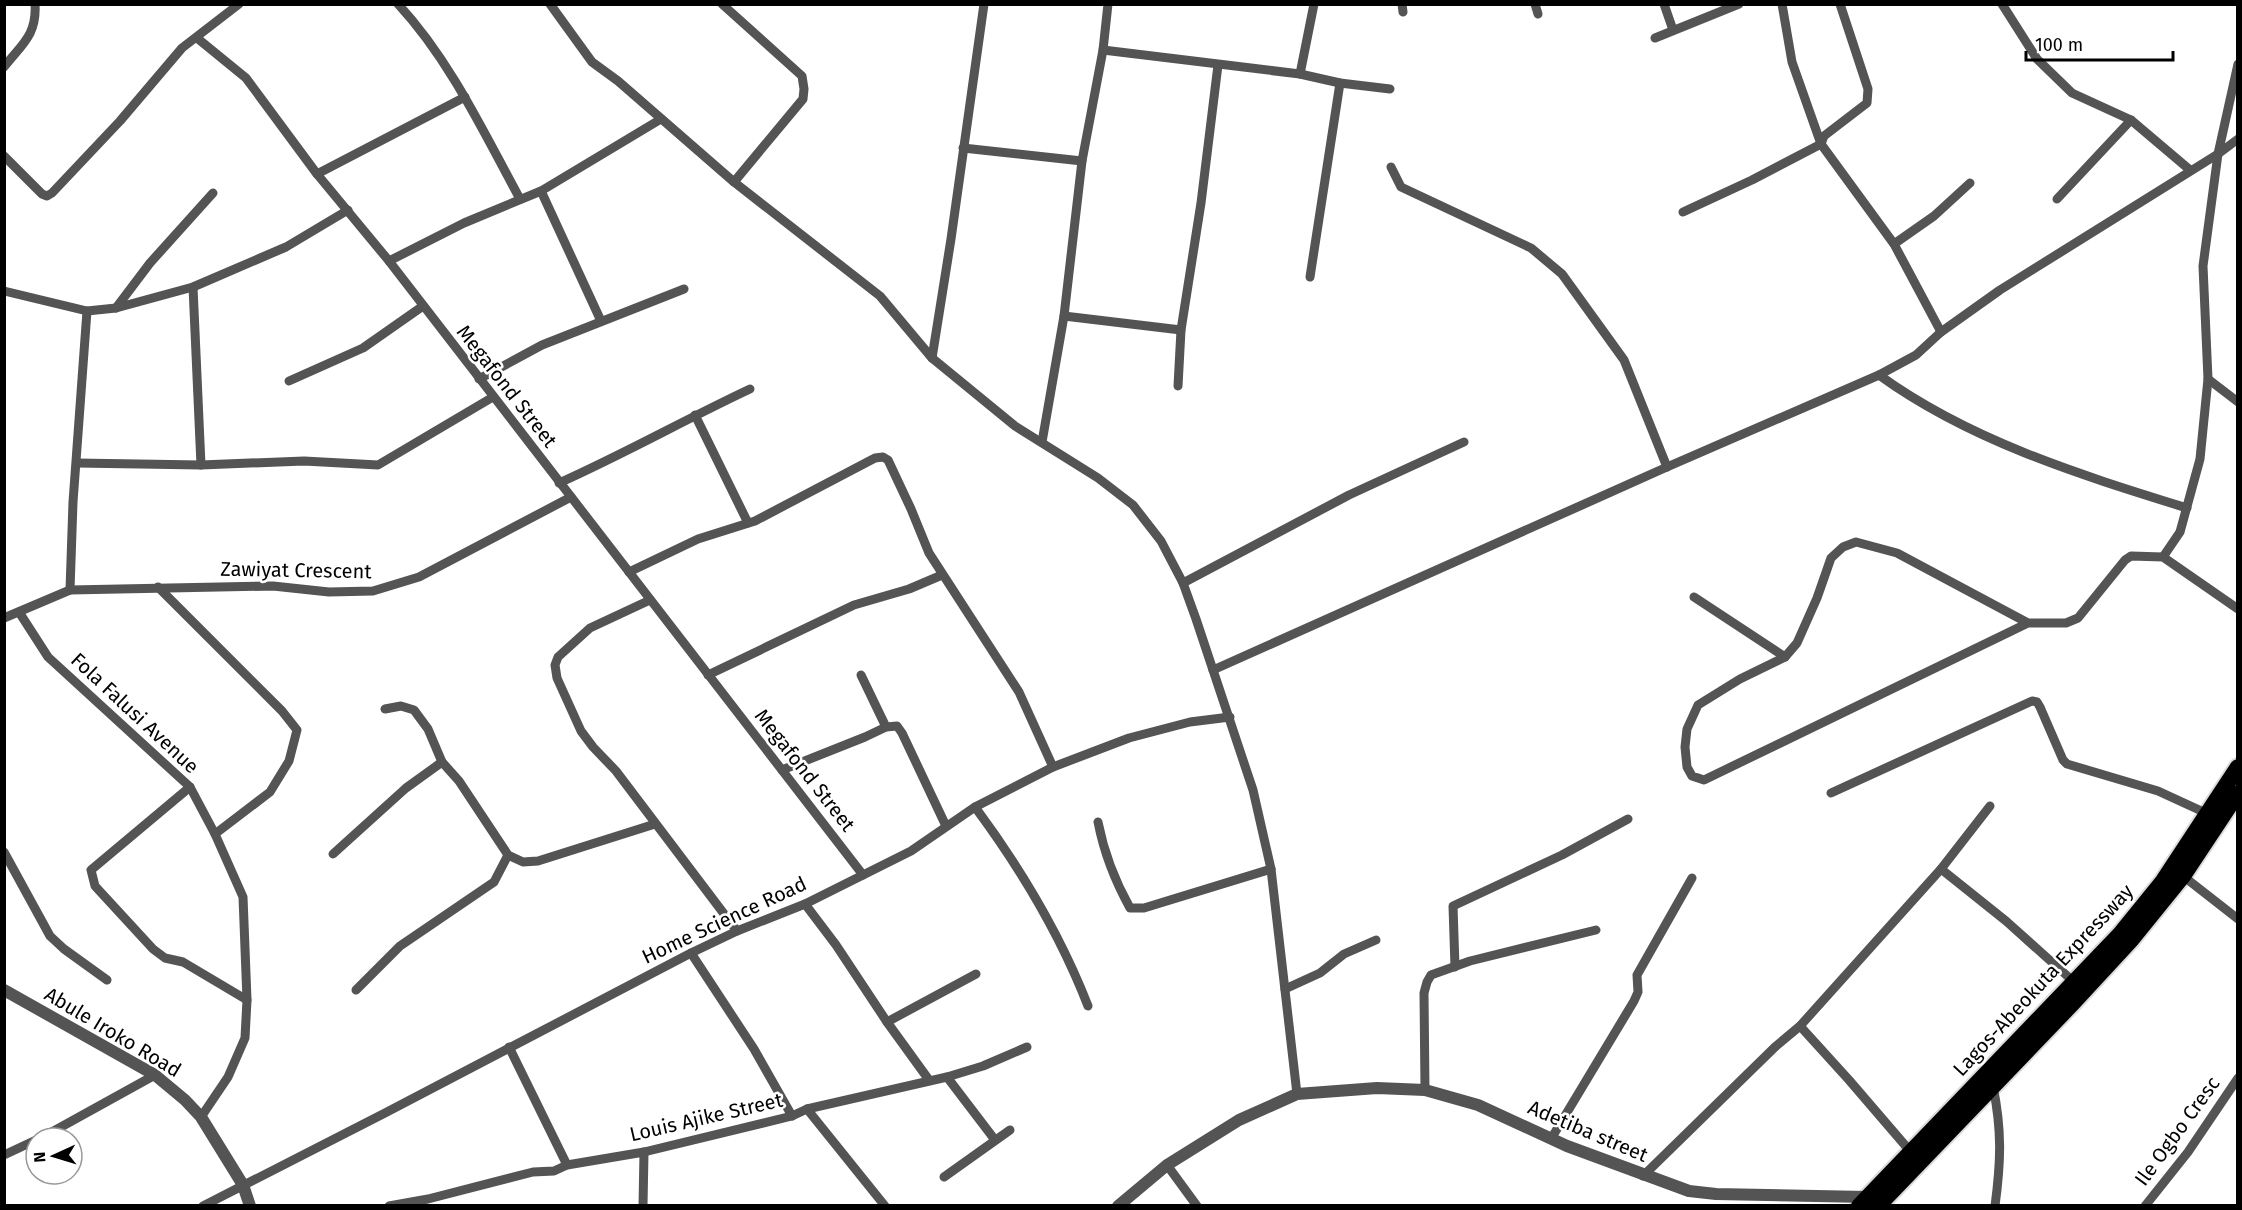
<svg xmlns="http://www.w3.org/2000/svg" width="2242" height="1210" font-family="'Fira Sans',sans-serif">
	<rect width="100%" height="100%" fill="#fff"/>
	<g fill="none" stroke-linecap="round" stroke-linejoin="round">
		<!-- trunk casing -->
		<g stroke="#dbdbdb" stroke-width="20">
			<g id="trunk">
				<path d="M1859 1206 2120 934 2163 881 2238 767"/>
				<path d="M1878 1206 2073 1003 2132 939 2183 876 2238 793"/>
			</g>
		</g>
		<!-- minor -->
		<g stroke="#545454" stroke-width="9">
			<path d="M398 4C450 60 484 133 520 199"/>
			<path d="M550 4 592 62 618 81 734 182 880 296 932 358 1015 426 1098 478 1133 505 1161 541 1183 583 1196 619 1253 790 1271 869 1297 1094"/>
			<path d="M722 4 802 76 804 89 803 99 734 182"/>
			<path d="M1402 4 1403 12"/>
			<path d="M1535 4 1538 14"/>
			<path d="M1664 4 1673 30"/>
			<path d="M1782 4 1792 62 1821 144 1894 244 1941 332"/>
			<path d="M2002 4 2037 59 2072 93 2131 120 2190 170"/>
			<path d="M197 38 246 78 317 174 389 261 863 875"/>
			<path d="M1655 38 1739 4"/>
			<path d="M1103 50 1300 74 1340 83 1390 89"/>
			<path d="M4 67C22 44 37 35 35 4"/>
			<path d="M1300 74 1314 4"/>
			<path d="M963 148 1082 161"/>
			<path d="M4 156 42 194 47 196 52 193 120 121 182 48 239 4"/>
			<path d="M1391 167 1401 187 1531 248 1562 274 1624 360 1667 467"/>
			<path d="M317 174 465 97"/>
			<path d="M541 191 601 321"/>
			<path d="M2057 199 2131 120"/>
			<path d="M1683 212 1752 180 1821 144 1824 136 1867 103 1868 89 1840 4"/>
			<path d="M1894 244 1934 216 1970 183"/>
			<path d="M389 261 464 223 541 191 661 119"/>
			<path d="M1310 277 1340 83"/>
			<path d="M193 287 201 465"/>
			<path d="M4 291 87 311 116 308 193 287 286 247 348 210"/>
			<path d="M116 308 150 263 213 193"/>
			<path d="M1064 316 1181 330"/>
			<path d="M932 358 951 239 984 4"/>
			<path d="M1879 375C1970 441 2081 475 2187 508"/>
			<path d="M479 379 542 345 684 289"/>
			<path d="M2208 379 2238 402"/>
			<path d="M289 381 363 348 423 306"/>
			<path d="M1178 386 1181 330 1201 203 1218 65"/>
			<path d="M695 415 748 523"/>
			<path d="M1042 442 1064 316 1082 161 1103 50 1108 4"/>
			<path d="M77 463 201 465 304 461 378 465 493 397"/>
			<path d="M559 483C624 454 686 419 750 389"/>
			<path d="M2163 557 2180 532 2200 459 2208 379 2203 266 2218 154 2238 64"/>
			<path d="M629 572 698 539 755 521 875 458 883 457 888 460 911 509 929 553 1019 692 1053 767"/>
			<path d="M1183 583 1349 495 1464 442"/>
			<path d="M158 587 282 711 297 730 289 761 270 792 215 834"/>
			<path d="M70 590 73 502 87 311"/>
			<path d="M1694 597 1785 657"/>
			<path d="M650 600 590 628 558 657 555 665 557 678 581 731 593 747 616 771 737 931"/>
			<path d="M19 612 48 657 190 787 215 834 243 897 247 1000 245 1038 228 1077 201 1117"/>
			<path d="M4 618 70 590 273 586 329 592 373 591 419 577 571 497"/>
			<path d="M2028 623 1897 553 1856 542 1843 547 1831 558 1817 598 1797 643 1785 657 1740 679 1698 705 1687 729 1685 747 1687 767 1692 776 1704 780 2028 623H2066L2078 618 2125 560 2131 556 2163 557 2238 609"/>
			<path d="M1213 670 1667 467 1879 375 1916 355 1941 332 2000 290 2218 154 2238 139"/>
			<path d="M708 675 854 605 909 589 942 575"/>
			<path d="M861 675 886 727"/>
			<path d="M385 709 401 706 414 710 428 729 442 762 459 781 508 855 523 862 538 861 655 824"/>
			<path d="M782 770 865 737 886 727 897 726 902 733 946 826"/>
			<path d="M190 787 91 870 95 886 153 949 165 958 183 962 247 1000"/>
			<path d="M1831 793 2032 701 2037 702 2040 707 2063 760 2067 764 2158 791 2208 814"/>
			<path d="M975 807C1021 869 1060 934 1088 1006"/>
			<path d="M1098 822C1104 853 1115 881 1130 908H1144L1271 869"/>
			<path d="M4 852 50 936 64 949 107 980"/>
			<path d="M333 854 406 788 442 762"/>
			<path d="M1941 869 2006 921 2074 982"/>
			<path d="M2183 876 2238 919"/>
			<path d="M805 904 836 945 887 1022 929 1080"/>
			<path d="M691 953 754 1049 792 1116"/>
			<path d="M1455 967 1453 906 1562 855 1628 819"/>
			<path d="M1285 989 1320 973 1344 954 1376 940"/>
			<path d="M356 990 400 946 494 882 508 855"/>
			<path d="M887 1022 976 974"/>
			<path d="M1800 1026 1849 1080 1910 1151"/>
			<path d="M509 1047 567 1165"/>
			<path d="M947 1077 995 1140"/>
			<path d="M1993 1086C2002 1131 2001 1161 1995 1206"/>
			<path d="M1425 1090 1424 993 1427 982 1431 975 1470 961 1596 930"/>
			<path d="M807 1109 885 1206"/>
			<path d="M41 1138 155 1075"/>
			<path d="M1551 1139 1634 1001 1638 992 1637 975 1692 878"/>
			<path d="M4 1155 36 1140"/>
			<path d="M1167 1165 1197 1206"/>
			<path d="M1643 1176 1775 1047 1800 1026 1941 869 1990 806"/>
			<path d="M944 1177 1010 1130"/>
			<path d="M203 1206 385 1113 691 953 737 931 805 904 911 851 975 807 1053 767 1129 738 1190 722 1230 717"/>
			<path d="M389 1206 428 1199 533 1172 554 1171 567 1165 644 1152 792 1116 807 1109 947 1077 983 1066 1027 1047"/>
			<path d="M643 1206 644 1152"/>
			<path d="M2145 1206 2188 1152 2238 1078"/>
		</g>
		<!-- tertiary -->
		<g stroke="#545454" stroke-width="12">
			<path d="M4 990 155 1075 185 1100 201 1117 243 1185 250 1206"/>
			<path d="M1118 1206 1167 1165 1239 1120 1297 1094 1377 1088 1425 1090 1478 1105 1567 1146 1689 1191 1716 1194 1867 1197"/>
		</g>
		<!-- trunk -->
		<use href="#trunk" stroke="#000" stroke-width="16"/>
	</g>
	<g text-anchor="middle" stroke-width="5" stroke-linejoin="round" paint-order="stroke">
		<!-- street labels -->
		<g font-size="20" fill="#000" stroke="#fff">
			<text transform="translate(507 386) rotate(52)" y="7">Megafond Street</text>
			<text transform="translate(296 570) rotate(1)" y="7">Zawiyat Crescent</text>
			<text transform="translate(135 713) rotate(43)" y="7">Fola Falusi Avenue</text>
			<text transform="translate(805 770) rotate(52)" y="7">Megafond Street</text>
			<text transform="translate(724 920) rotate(-25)" y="7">Home Science Road</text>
			<text transform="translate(2043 980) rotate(-47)" y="7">Lagos-Abeokuta Expressway</text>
			<text transform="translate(113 1032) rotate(31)" y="7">Abule Iroko Road</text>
			<text transform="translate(706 1117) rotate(-13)" y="7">Louis Ajike Street</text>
			<text transform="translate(1588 1131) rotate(23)" y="7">Adetiba street</text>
			<text transform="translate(2177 1131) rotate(-54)" y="7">Ile Ogbo Cresc</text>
		</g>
	</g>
	<!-- border -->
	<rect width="2242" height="1210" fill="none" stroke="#000000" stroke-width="12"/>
	<!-- north arrow -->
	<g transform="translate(54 1156) rotate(266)"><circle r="28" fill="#ffffff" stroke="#999999" stroke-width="1.5"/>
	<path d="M0-4.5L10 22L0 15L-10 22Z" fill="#000000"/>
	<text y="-9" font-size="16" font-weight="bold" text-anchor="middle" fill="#000000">N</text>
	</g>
	<!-- scale -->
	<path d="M2026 51v9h147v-9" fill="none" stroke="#000000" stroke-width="3"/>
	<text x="2035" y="51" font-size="18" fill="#000000" stroke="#ffffff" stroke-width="4.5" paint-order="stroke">100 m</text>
</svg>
